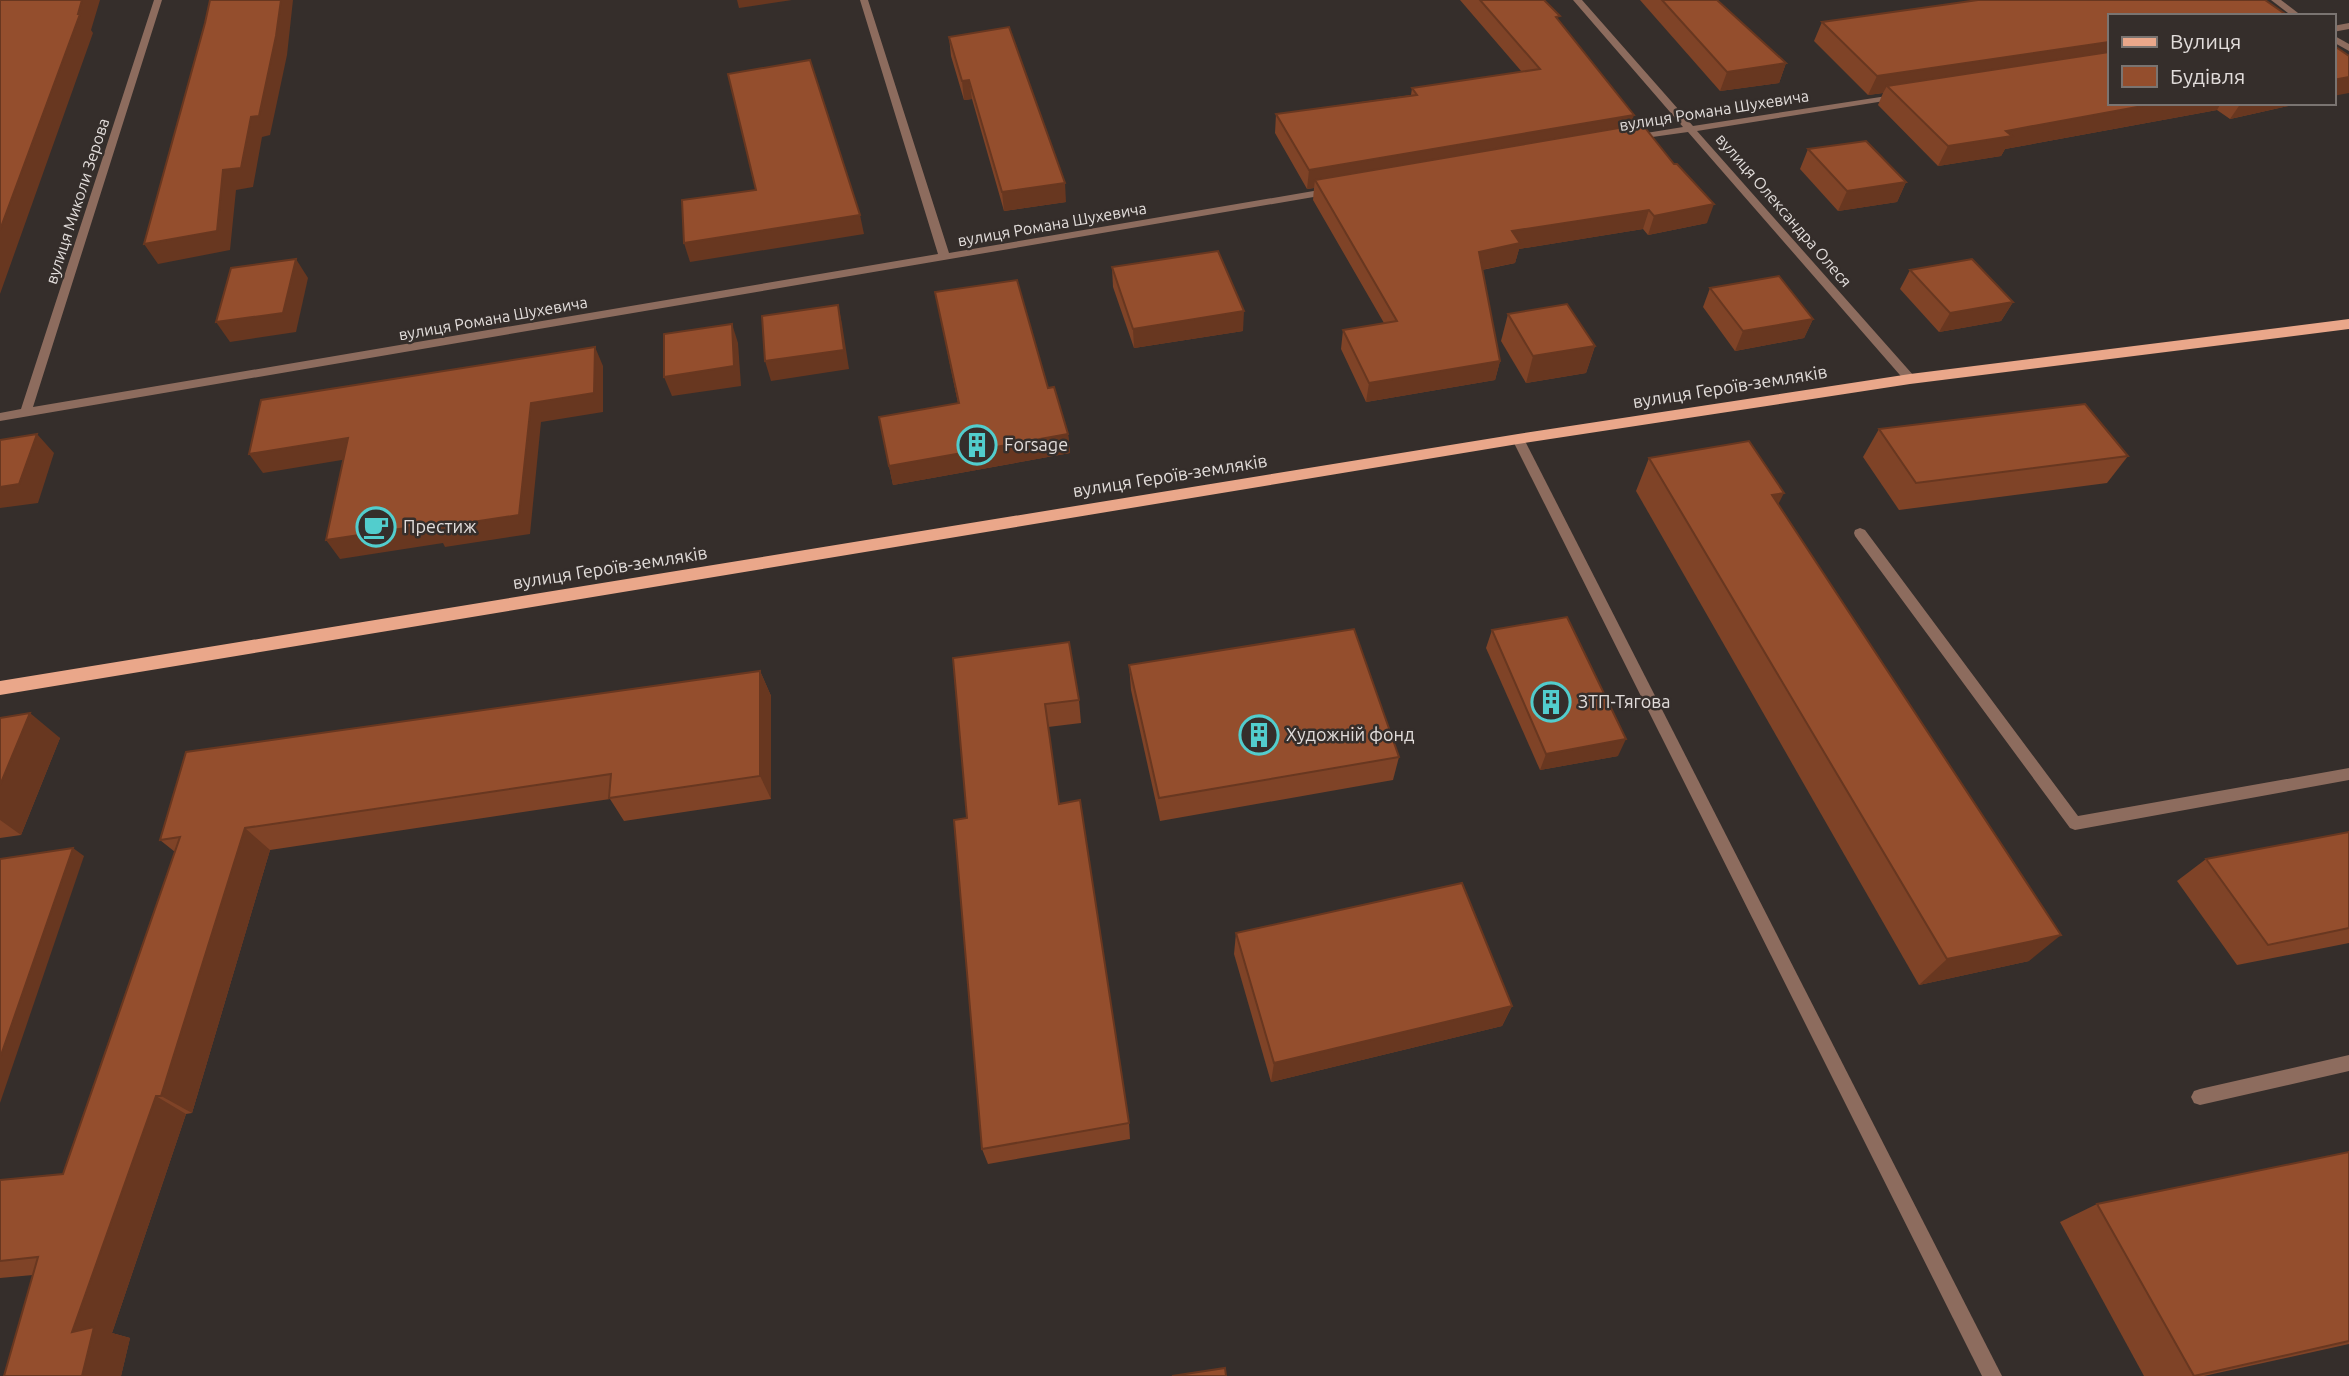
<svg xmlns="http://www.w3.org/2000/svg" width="2349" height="1376" font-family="Ubuntu,sans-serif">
	<rect width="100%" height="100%" fill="#352e2b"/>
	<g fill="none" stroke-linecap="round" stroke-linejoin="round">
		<!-- service -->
		<g fill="#8d6c5e" fill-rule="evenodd">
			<path d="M1518 435 1524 439 2002 1376H1982L1512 439Z"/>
			<path d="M1860 528 1865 530 2078 816 2349 768V780L2075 830 2070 828 1855 536 1854 533 1855 530Z"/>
			<path d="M2349 1055V1071L2200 1105 2194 1103 2191 1097 2194 1091 2200 1089Z"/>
		</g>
		<!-- minor -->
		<g fill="#8d6c5e" fill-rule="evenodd">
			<path d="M154 0H162L33 407 938 254 860 0H868L949 253 1331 188 1336 191 1331 194 0 421V413L21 409Z"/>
			<path d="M1573 0H1582L1693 126 1900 94 1902 96 1897 99 1697 131 1914 376V382H1906L1688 132 1631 140V136L1634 135 1683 127Z"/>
			<path d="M2271 0H2281L2302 16H2292Z"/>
			<path d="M2349 23V29L2333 32V26Z"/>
			<path d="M2333 35 2349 44V51L2333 42Z"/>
		</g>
		<!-- primary -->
		<path fill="#eaa78a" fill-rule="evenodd" d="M2349 319V329L1910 384 1518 444 0 695V681L1518 434 1910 374Z"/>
	</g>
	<!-- wall -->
	<g fill="#7f4327">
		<path d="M1460 0H1544L1630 126 1707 223 1648 235 1643 229 1519 249 1515 263 1482 270 1500 361 1495 380 1366 402 1341 349 1343 330 1384 323 1313 200 1314 188 1307 189 1275 133 1276 114 1411 95 1412 88 1522 72Z"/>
		<path d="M1640 0H1717L1786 63 1779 83 1720 91Z"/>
		<path d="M2109 16V103H2302L2230 119 2217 110 2005 149 2001 156 1938 166 1878 105 1883 93 1868 95 1814 41 1822 22Z"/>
		<path d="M949 37 1066 202 1004 211 972 99 964 100 951 56Z"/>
		<path d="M1808 149 1906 182 1897 202 1838 211 1800 169Z"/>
		<path d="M1112 267 1243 331 1134 348 1113 287Z"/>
		<path d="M1910 270 2013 302 2001 321 1939 332 1900 289Z"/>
		<path d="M1710 288 1813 319 1804 338 1735 351 1703 307Z"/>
		<path d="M935 292 1068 434 1070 453 893 485 889 466 958 403Z"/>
		<path d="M1508 314 1595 346 1586 373 1526 383 1501 341Z"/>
		<path d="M1879 429 2128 456 2107 483 1899 510 1863 457Z"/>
		<path d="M1649 458 1778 504 2029 961 1919 985 1636 491Z"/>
		<path d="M1492 630 1618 756 1540 770 1486 648Z"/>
		<path d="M953 658 1079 700 1081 723 1048 727 1059 804 1129 1123 1130 1139 988 1164 982 1149 967 818Z"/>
		<path d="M1129 665 1399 757 1393 780 1160 821 1131 690Z"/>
		<path d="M760 671 771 696V799L624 821 610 799 270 850 192 1113 186 1114 112 1333 130 1338 121 1376H4L33 1275 0 1278V1180L63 1174 175 852 160 840Z"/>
		<path d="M0 718 60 738 21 835 0 838Z"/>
		<path d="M2349 832V943L2237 965 2177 881 2206 859Z"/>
		<path d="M1236 933 1512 1006 1502 1026 1271 1082 1234 954Z"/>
		<path d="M2349 1152V1344L2204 1376H2144L2060 1222 2097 1204Z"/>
	</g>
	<!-- shaded-wall -->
	<g fill="#683720">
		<path d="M82 0H100L91 30 93 33 0 294V230Z"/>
		<path d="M281 0H293L287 55 270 135 262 137 253 187 236 190 230 250 158 264 144 244 223 170 251 117Z"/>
		<path d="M737 0H792L739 8Z"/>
		<path d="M2109 42V59L1887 86 1883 93 1868 95 1877 76Z"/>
		<path d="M1786 63 1779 83 1720 91 1727 72Z"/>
		<path d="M2349 77V93L2333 96V80Z"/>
		<path d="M969 80 972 99 964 100 962 81Z"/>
		<path d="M2159 103H2221L2217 110 2005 149 2001 156 1938 166 1948 146 2006 131Z"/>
		<path d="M2241 103H2302L2230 119Z"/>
		<path d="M1634 115 1628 134 1315 180 1314 188 1307 189 1309 170Z"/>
		<path d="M1906 182 1897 202 1838 211 1847 191Z"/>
		<path d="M1065 183 1066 202 1004 211 1002 192Z"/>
		<path d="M1714 204 1707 223 1648 235 1654 216Z"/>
		<path d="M1649 210 1643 229 1519 249 1515 263 1475 271 1479 252 1512 231Z"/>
		<path d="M860 215 864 234 690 262 684 243Z"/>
		<path d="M296 259 308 278 296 332 230 342 216 322Z"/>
		<path d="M2013 302 2001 321 1939 332 1950 313Z"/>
		<path d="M838 305 842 324 849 369 771 381 765 361Z"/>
		<path d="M1244 311 1243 331 1134 348 1133 329Z"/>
		<path d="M1813 319 1804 338 1735 351 1743 331Z"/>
		<path d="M732 324 738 343 741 386 672 396 664 377Z"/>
		<path d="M1595 346 1586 373 1526 383 1533 356Z"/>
		<path d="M595 347 603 366V412L541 422 530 534 445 547 443 543 340 559 326 540Z"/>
		<path d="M1500 361 1495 380 1366 402 1369 383Z"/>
		<path d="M37 434 54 453 38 503 0 508V487Z"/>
		<path d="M1068 434 1070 453 893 485 889 466Z"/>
		<path d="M348 438 360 457 263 473 249 454Z"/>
		<path d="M1784 493 1767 526 1772 495Z"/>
		<path d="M760 671 771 696V799L760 776Z"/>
		<path d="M30 713 60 738 21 835 0 820V785Z"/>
		<path d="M1626 739 1618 756 1540 770 1546 754Z"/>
		<path d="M245 828 270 850 192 1113 161 1096Z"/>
		<path d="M73 848 84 856 0 1103V1058Z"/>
		<path d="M2061 935 2029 961 1919 985 1947 959Z"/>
		<path d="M1512 1006 1502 1026 1271 1082 1274 1063Z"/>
		<path d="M156 1096 186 1114 112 1333 130 1338 121 1376H82L72 1332Z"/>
	</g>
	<!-- building -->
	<g fill="#944e2d" stroke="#683720" stroke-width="2">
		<path d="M0 0H82L78 14H80L0 230Z"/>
		<path d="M210 0H281L276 36 259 116 251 117 241 168 223 170 217 231 144 244 205 23Z"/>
		<path d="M1480 0H1544L1560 16 1556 17 1634 115 1309 170 1276 114 1417 95 1412 88 1540 69Z"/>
		<path d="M1662 0H1717L1786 63 1727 72Z"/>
		<path d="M1978 0H2265L2288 16H2109V42L1877 76 1822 22Z"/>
		<path d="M1009 27 1065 183 1002 192 969 80 962 81 949 37Z"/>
		<path d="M2333 45 2349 56V77L2333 80Z"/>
		<path d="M2109 52V103H2159L2006 131 2012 136 1948 146 1887 86Z"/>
		<path d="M810 60 860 215 684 243 682 200 756 190 728 74Z"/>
		<path d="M1642 124 1674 164H1677L1714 204 1654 216 1649 210 1512 231 1520 243 1479 252 1500 361 1369 383 1343 330 1397 321 1315 180Z"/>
		<path d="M1866 141 1906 182 1847 191 1808 149Z"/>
		<path d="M1218 251 1244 311 1133 329 1112 267Z"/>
		<path d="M296 259 283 313 216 322 231 268Z"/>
		<path d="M1972 259 2013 302 1950 313 1910 270Z"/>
		<path d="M1779 276 1813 319 1743 331 1710 288Z"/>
		<path d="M1017 280 1048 388 1054 387 1068 434 889 466 879 417 959 403 935 292Z"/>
		<path d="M1567 304 1595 346 1533 356 1508 314Z"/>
		<path d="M838 305 844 350 765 361 762 316Z"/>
		<path d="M732 324 734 366 664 377V334Z"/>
		<path d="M595 347 594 393 531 403 519 515 433 528V524L326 540 348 438 249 454 261 400Z"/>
		<path d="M2085 404 2128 456 1916 483 1879 429Z"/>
		<path d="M37 434 19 484 0 487V440Z"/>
		<path d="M1749 441 1784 493 1772 495 2061 935 1947 959 1649 458Z"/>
		<path d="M1567 617 1626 739 1546 754 1492 630Z"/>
		<path d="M1354 629 1399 757 1159 798 1129 665Z"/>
		<path d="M1069 642 1079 700 1045 704 1059 804 1080 800 1129 1123 982 1149 954 820 967 818 953 658Z"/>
		<path d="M760 671V776L609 798 611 774 245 828 161 1096H156L72 1332 94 1327 82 1376H4L38 1257 0 1261V1180L63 1174 180 837 160 840 186 752Z"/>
		<path d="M30 713 0 785V718Z"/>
		<path d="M2349 832V928L2268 945 2206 859Z"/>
		<path d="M73 848 0 1058V859Z"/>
		<path d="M1462 883 1512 1006 1274 1063 1236 933Z"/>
		<path d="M2349 1152V1341L2194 1376 2097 1204Z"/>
		<path d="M1225 1368 1226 1376H1172Z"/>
	</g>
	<!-- icons -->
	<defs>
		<g id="building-ring" transform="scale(2.0125)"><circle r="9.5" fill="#352e2b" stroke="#52cdcd" stroke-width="1.5"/><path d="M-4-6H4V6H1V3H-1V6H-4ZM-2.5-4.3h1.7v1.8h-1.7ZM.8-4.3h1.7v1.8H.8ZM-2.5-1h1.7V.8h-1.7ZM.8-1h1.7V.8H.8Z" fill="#52cdcd"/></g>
		<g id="cafe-ring" transform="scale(2.0125)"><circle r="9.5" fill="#352e2b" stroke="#52cdcd" stroke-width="1.5"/><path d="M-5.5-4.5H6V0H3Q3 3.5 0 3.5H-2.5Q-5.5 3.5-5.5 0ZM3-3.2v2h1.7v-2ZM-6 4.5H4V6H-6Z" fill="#52cdcd"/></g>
	</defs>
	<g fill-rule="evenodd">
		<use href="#building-ring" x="977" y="445"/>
		<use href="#cafe-ring" x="376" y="527"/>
		<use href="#building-ring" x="1551" y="702"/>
		<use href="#building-ring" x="1259" y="735"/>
	</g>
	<g text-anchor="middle" stroke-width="5" stroke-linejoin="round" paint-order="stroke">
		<!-- far-street labels -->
		<g font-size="16" fill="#e2dddb" stroke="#352e2b">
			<text transform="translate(1714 110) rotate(-9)" y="6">вулиця Романа Шухевича</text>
			<text transform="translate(77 201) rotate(-72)" y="6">вулиця Миколи Зерова</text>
			<text transform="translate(1784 210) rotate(49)" y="6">вулиця Олександра Олеся</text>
			<text transform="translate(1052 224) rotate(-10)" y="6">вулиця Романа Шухевича</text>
			<text transform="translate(493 318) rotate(-10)" y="6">вулиця Романа Шухевича</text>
		</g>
		<!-- street labels -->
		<g font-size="18" fill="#e2dddb" stroke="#352e2b">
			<text transform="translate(1730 387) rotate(-9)" y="6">вулиця Героїв-земляків</text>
			<text transform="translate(1170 476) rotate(-9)" y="6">вулиця Героїв-земляків</text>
			<text transform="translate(610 568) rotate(-9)" y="6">вулиця Героїв-земляків</text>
		</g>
		<!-- poi labels -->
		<g font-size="18" fill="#e2dddb" stroke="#352e2b" text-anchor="start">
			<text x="1004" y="451">Forsage</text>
			<text x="403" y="533">Престиж</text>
			<text x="1578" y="708">ЗТП-Тягова</text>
			<text x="1286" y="741">Художній фонд</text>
		</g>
	</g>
	<!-- legend -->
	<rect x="2108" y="14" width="228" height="91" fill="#352e2b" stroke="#7a7471" stroke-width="2"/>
	<rect x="2122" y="37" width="35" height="10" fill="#eaa78a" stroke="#7a7471" stroke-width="2"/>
	<text x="2170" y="49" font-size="21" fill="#e2dddb">Вулиця</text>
	<rect x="2122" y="66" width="35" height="21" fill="#944e2d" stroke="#7a7471" stroke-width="2"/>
	<text x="2170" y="84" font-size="21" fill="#e2dddb">Будівля</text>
</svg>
